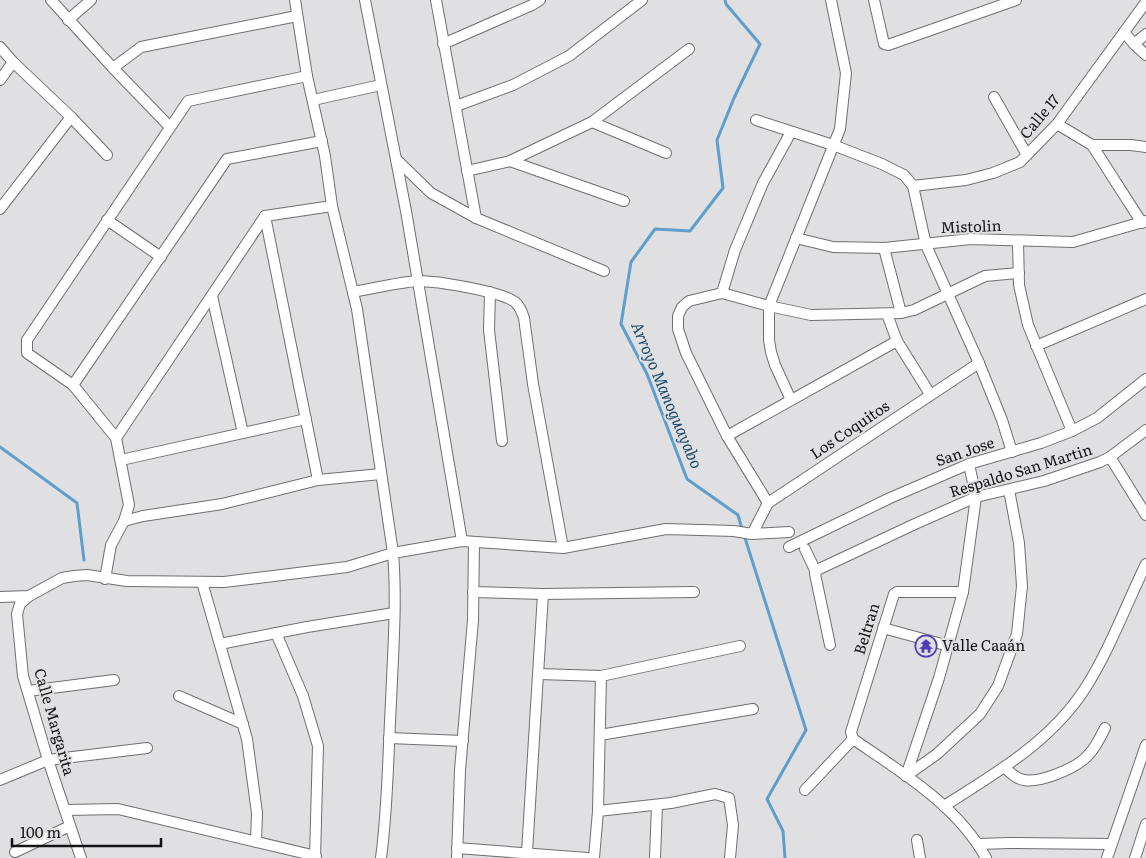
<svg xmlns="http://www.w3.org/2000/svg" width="1146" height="858" font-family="Literata,serif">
	<rect width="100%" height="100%" fill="#e0e0e2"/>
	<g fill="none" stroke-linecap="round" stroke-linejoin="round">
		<!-- stream -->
		<g stroke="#5f9ecb" stroke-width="3">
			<path d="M725 0 726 4 760 44 734 98 717 140 723 188 690 231 655 229 631 262 621 324 647 374 687 479 738 515 742 529"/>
			<path d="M0 447 77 503 84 560"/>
			<path d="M744 535 806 730 767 799 783 831 785 858"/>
		</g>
		<!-- minor casing -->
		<g stroke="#6f6f70" stroke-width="12">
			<g id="minor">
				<path d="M51 0 113 68 169 126"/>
				<path d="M295 0 307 76 325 156 332 206 357 309 393 553C397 602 393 652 391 702 388 754 388 806 381 858"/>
				<path d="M365 0 406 211 462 541"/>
				<path d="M436 0 476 218"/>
				<path d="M874 0 884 44 888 45 1016 0"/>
				<path d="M68 20 91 0"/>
				<path d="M1124 32 1134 44 1146 55"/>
				<path d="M443 44 532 5 540 0"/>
				<path d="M1134 44 1146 34"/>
				<path d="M0 47 13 62 71 117 0 209"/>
				<path d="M113 68 141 47 297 16"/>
				<path d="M0 80 13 62"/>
				<path d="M994 97 1027 155"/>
				<path d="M313 100 381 85"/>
				<path d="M456 106 513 85 569 56 642 0"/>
				<path d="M71 117 107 155"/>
				<path d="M756 120 833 145 882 164 904 175 913 186 926 245 979 363 1002 420 1012 452"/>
				<path d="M592 122 666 153"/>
				<path d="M1057 124 1092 145 1142 223"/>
				<path d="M1092 145H1131L1146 147"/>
				<path d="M396 159 431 193 476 218 604 271"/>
				<path d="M510 161 624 201"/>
				<path d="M467 171 510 161 592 122 689 49"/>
				<path d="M913 186 966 180 993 173 1020 162 1057 124 1146 2"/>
				<path d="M265 216 318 480"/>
				<path d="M107 220 161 257"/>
				<path d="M796 238 833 247 884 248 971 239 1073 242 1146 221"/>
				<path d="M1018 241 1019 285 1028 325 1072 431"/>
				<path d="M884 248 901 313"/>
				<path d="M353 292C373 289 398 282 418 281 436 281 500 291 515 302 520 306 522 312 524 318L533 384 563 548"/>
				<path d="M490 292 489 330 502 441"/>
				<path d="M722 293 735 250 763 183 791 132"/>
				<path d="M212 296 243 433"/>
				<path d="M887 314 897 341 930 394"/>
				<path d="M1036 346 1146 299"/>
				<path d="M73 385 227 159 322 141"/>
				<path d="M791 400 775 365 771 352 769 340V306L840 129 846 73 831 0"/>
				<path d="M727 436 897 341"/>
				<path d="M116 438 265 216 332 206"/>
				<path d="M1110 457 1146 515"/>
				<path d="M121 460 306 419"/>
				<path d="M768 503 727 436 686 353 678 329V316L682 307 689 301 722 293 769 306 811 315 901 313 914 310 985 276 1019 273"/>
				<path d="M124 521 143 516 222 504 318 480 381 474"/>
				<path d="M752 534 768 503 979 363"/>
				<path d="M789 547 890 498 969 464 1041 443 1072 431 1097 418 1146 379"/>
				<path d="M805 549 816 572"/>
				<path d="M105 579 111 545 124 521 129 505 116 438 73 385 27 353V340L188 101 307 76"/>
				<path d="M202 582 247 739 257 813 256 842"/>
				<path d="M473 592 543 594 694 592"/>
				<path d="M29 596 20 604 17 614 23 676 48 760 81 858"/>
				<path d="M0 597 29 596 62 578 74 576 87 575 127 581 224 582 347 567 393 553 462 541 563 548 666 529 734 531 752 534 789 532"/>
				<path d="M883 628 949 646"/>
				<path d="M276 633 303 696 318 746 315 858"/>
				<path d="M220 644 307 627 394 613"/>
				<path d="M830 645 815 574 817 570 915 524 976 497 1044 481 1100 462 1110 457 1146 430"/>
				<path d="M539 674 601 676 740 646"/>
				<path d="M28 691 114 680"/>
				<path d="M179 696 243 724"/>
				<path d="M600 735 753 709"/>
				<path d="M389 738 463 741"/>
				<path d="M853 739 851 732 894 594 897 592H963"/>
				<path d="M853 739C901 772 957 805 986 858"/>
				<path d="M1005 768C1011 773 1016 779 1024 780 1039 783 1071 770 1083 760 1093 752 1099 740 1105 728"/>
				<path d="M906 776 937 754 980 714 998 686 1017 634 1022 586 1019 543 1009 490"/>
				<path d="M906 776 939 678 963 592 976 497 969 464"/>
				<path d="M0 780 48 760 147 748"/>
				<path d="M805 790 853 739"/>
				<path d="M944 806C996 773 1052 741 1086 687 1110 649 1126 605 1146 564"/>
				<path d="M65 810 118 809 316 856"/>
				<path d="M598 811 671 803 715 794 729 798 733 825 730 858"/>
				<path d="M917 840 920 858"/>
				<path d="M978 844 1010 843 1110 844"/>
				<path d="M457 848 588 858"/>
				<path d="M15 852 70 826"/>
				<path d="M527 852 543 594"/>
				<path d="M457 858 460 770 473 620 474 542"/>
				<path d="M594 858 598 811 601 676"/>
				<path d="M655 858 657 805"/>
				<path d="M1107 858 1146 745"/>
				<path d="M1135 858 1146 824"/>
			</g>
		</g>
		<!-- minor -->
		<use href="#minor" stroke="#fff" stroke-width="10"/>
	</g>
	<!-- icons -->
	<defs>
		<g id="temple-ring" transform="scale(1.125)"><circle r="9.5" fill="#e0e0e2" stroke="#503db5" stroke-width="1.5"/><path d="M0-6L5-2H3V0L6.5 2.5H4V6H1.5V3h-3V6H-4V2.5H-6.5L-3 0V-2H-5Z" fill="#503db5"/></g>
	</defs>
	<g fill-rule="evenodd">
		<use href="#temple-ring" x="926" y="646"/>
	</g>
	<g text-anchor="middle" stroke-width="4" stroke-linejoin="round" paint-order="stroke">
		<!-- street labels -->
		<g font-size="15" fill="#131314" stroke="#e0e0e2">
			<text transform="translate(1040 117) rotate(-50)" y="5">Calle 17</text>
			<text transform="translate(971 227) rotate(-2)" y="5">Mistolin</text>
			<text transform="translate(850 430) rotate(-34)" y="5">Los Coquitos</text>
			<text transform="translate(965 452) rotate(-19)" y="5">San Jose</text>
			<text transform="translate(1021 471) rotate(-17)" y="5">Respaldo San Martin</text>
			<text transform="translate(867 629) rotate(-73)" y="5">Beltran</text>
			<text transform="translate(54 722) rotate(74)" y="5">Calle Margarita</text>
		</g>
		<!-- poi labels -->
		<g font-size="15" fill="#131314" stroke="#e0e0e2" text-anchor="start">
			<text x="942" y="651">Valle Caaán</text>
		</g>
		<!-- water labels -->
		<g font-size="16" font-style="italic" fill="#194969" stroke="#e0e0e2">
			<text transform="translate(667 395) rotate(67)" y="6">Arroyo Manoguayabo</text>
		</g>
	</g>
	<!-- scale -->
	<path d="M12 838v8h149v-8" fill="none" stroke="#131314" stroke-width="2.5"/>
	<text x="20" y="838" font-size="15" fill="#131314" stroke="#e0e0e2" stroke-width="4" paint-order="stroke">100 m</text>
</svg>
